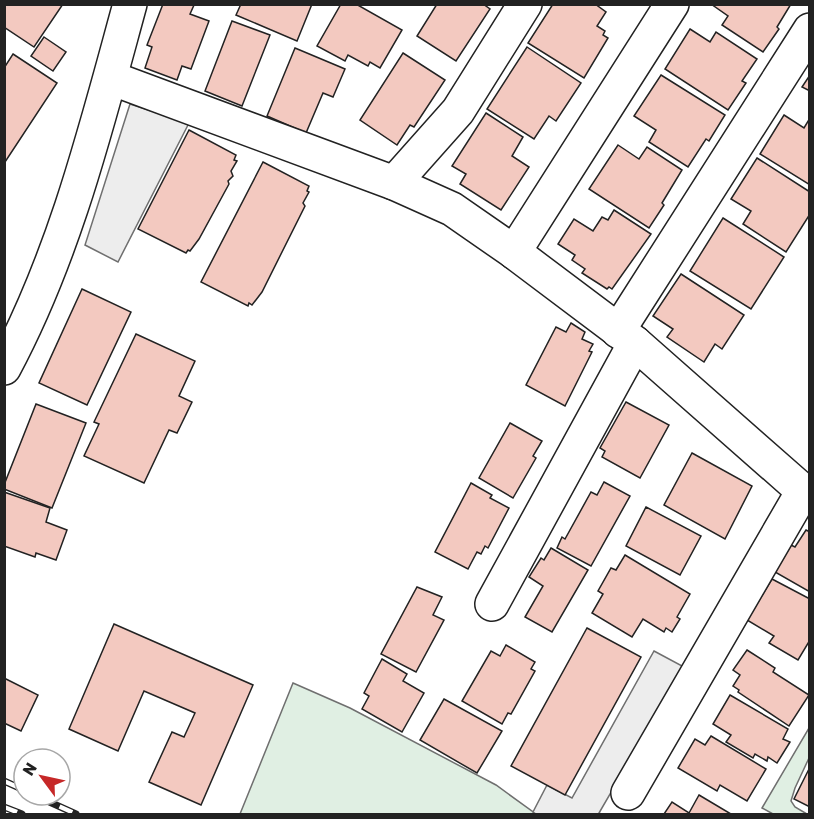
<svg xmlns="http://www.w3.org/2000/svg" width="814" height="819" font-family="Rubik,sans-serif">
	<rect width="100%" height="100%" fill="#fff"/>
	<!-- green -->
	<g fill="#e0efe3" stroke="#6f6f6f" stroke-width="1.5">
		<path d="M293 683 350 708 496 785 536 814H240Z"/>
		<path d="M809 728V758L795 788 791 801 795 807 807 814H773L762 808Z"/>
	</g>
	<!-- parking -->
	<g fill="#ededed" stroke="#6f6f6f" stroke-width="1.5">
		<path d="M130 104 189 123 118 262 85 245Z"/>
		<path d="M654 651 684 667 599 813 601 814H536L533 812 547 785 572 798Z"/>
	</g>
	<!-- building -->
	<g fill="#f3c9c0" stroke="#222" stroke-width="1.5">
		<path d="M4 4H63L34 47 4 27Z"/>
		<path d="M163 4H192L194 5 190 14 209 21 191 69 182 66 177 80 145 68 152 47 147 45Z"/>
		<path d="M241 4H312L297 41 236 15Z"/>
		<path d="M341 4H356L402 30 380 68 370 62 368 66 348 55 345 61 317 46Z"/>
		<path d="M437 4H483L490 9 456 61 417 36Z"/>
		<path d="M553 4H595L606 12 597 26 605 31 603 35 608 38 584 78 528 43Z"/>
		<path d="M711 4H791L777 27 779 29 763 52 722 25 728 16Z"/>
		<path d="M232 21 270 35 242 106 205 91Z"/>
		<path d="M690 29 710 42 716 32 757 59 742 81 746 83 728 110 665 69Z"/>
		<path d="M44 37 66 52 53 71 31 56Z"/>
		<path d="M527 47 581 83 556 121 549 116 534 139 487 109Z"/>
		<path d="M295 48 345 69 333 97 323 93 306 133 267 116Z"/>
		<path d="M403 53 445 80 414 127 410 125 397 145 360 120Z"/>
		<path d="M13 54 57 83 5 162 4 68Z"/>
		<path d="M661 75 725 115 709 141 706 139 688 167 649 142 656 130 634 116Z"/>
		<path d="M810 75V91L802 87Z"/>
		<path d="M486 113 523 137 512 156 529 167 501 210 460 184 466 174 452 166Z"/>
		<path d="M784 115 804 128 810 118V185L760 154Z"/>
		<path d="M189 130 236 155 234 160 237 161 231 171 233 176 228 181 229 184 199 239 190 251 188 250 186 253 138 229Z"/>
		<path d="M618 145 639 159 647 147 682 170 662 203 664 205 649 228 589 189Z"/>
		<path d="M757 158 810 192V214L786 252 743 224 751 211 731 199Z"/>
		<path d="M263 162 309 186 307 191 309 192 303 203 305 206 262 292 252 305 249 303 248 306 201 282Z"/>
		<path d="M614 210 651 234 612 289 609 287 607 289 582 273 585 269 572 260 575 255 558 244 574 219 593 231 602 217 608 220Z"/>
		<path d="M723 218 784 257 751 309 690 271Z"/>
		<path d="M681 274 744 315 722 349 715 344 704 362 667 337 673 329 653 316Z"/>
		<path d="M82 289 131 312 87 405 39 383Z"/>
		<path d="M571 323 585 332 582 339 593 344 589 351 592 352 565 406 526 385 556 327 566 332Z"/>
		<path d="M136 334 195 361 179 396 192 402 177 433 169 430 144 483 84 456 99 424 94 422Z"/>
		<path d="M626 402 669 425 640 478 602 457 605 451 600 448Z"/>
		<path d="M36 404 86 423 52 508 4 489V485Z"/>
		<path d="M510 423 542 441 533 456 536 458 513 498 479 478Z"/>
		<path d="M692 453 752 486 725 539 664 505Z"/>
		<path d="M604 482 630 496 591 566 557 548 562 537 565 539 591 492 597 495Z"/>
		<path d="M471 483 492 495 490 498 509 508 488 548 485 546 481 554 477 552 468 569 435 552Z"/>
		<path d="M4 492 50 508 46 522 67 530 56 560 36 553 35 557 4 546Z"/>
		<path d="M646 507 701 536 680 575 626 546Z"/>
		<path d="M806 530 810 532V592L775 572 791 545 795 547Z"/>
		<path d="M551 548 588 570 552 632 525 617 543 586 529 577 541 558 544 560Z"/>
		<path d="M625 555 690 594 677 617 680 619 672 632 666 628 664 632 643 619 632 637 592 613 603 594 598 591 611 568 616 570Z"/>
		<path d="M772 579 810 599V640L798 660 769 643 774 636 747 620Z"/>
		<path d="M417 587 442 597 433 615 444 620 416 672 381 654Z"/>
		<path d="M114 624 253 685 201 805 149 782 172 732 184 737 195 713 144 691 118 751 69 729Z"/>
		<path d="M587 628 641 657 565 795 511 766Z"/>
		<path d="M506 645 535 662 531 669 535 671 511 714 508 713 502 724 462 701 491 651 500 656Z"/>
		<path d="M747 650 775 668 773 672 809 695 789 726 738 692 739 690 733 686 740 675 733 670Z"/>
		<path d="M382 659 407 674 403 681 424 693 402 732 362 709 369 696 364 693Z"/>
		<path d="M4 678 38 695 21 731 4 723Z"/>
		<path d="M730 695 788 729 783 739 790 742 777 763 768 757 767 761 755 754 753 758 726 742 731 735 713 724Z"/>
		<path d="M444 699 502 731 477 773 420 740Z"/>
		<path d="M711 736 766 769 747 801 720 785 717 791 678 768 695 739 705 745Z"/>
		<path d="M810 767V807L794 799Z"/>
		<path d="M699 795 731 814H664L672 802 689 813Z"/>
	</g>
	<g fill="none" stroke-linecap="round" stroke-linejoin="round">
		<!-- street casing -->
		<g stroke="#222" stroke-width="36">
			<g id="street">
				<path d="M111 78 394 183 452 209 514 252 635 343 803 491 810 494"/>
				<path d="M394 183 458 111 525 4"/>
				<path d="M514 252 672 4"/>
				<path d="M618 331 810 30"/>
				<path d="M492 604 635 343"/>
				<path d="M628 793 803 491"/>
			</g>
		</g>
		<!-- secondary casing -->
		<g stroke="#222" stroke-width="36">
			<path id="secondary" d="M4 368C65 254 96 128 130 4"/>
		</g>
		<!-- street -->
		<use href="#street" stroke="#fff" stroke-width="33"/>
		<!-- secondary -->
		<use href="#secondary" stroke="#fff" stroke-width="33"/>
		<!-- rail casing -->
		<g stroke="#222" stroke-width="7">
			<g id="rail">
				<path d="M4 781 24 790"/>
				<path d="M34 795 76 814"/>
				<path d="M4 807 22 814"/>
			</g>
		</g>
		<!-- rail -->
		<use href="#rail" stroke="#fff" stroke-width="4.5" stroke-dasharray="14" stroke-linecap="butt"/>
	</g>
	<!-- border -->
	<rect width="814" height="819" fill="none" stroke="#222222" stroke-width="12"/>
	<!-- north arrow -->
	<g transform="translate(42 777) rotate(303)"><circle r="28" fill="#ffffff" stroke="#a7a7a7" stroke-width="1.5"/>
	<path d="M0-4.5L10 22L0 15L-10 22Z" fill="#c62828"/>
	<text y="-9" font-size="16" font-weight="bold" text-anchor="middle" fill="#222222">N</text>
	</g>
</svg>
